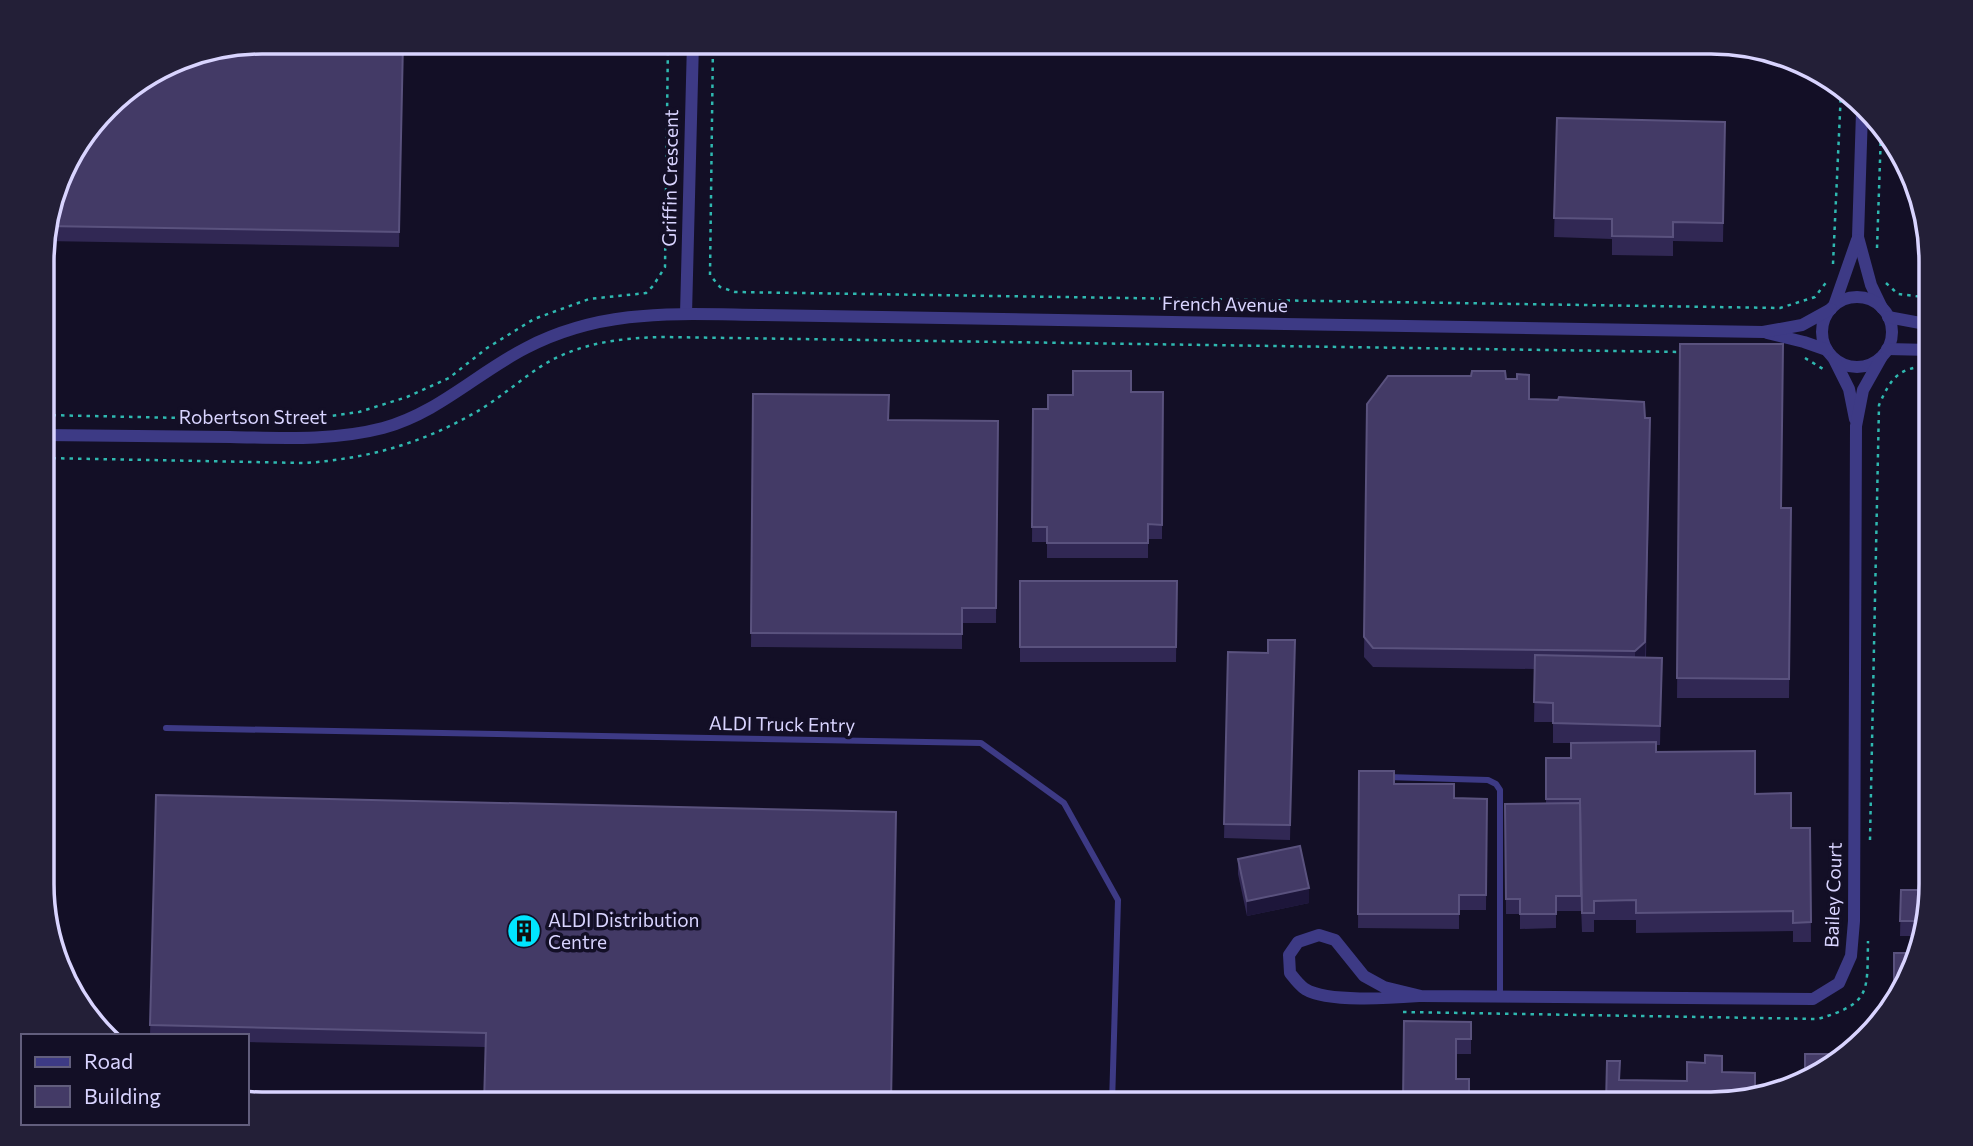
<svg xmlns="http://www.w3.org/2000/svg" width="1973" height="1146" font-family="Commissioner,sans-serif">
	<rect width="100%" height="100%" fill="#130f26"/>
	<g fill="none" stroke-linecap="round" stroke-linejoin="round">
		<!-- path -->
		<g stroke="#2fb8b0" stroke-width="2.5" stroke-dasharray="3.5 5" stroke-linecap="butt">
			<path d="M713 42 710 275 720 287 735 292 1780 308 1815 297 1828 280"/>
			<path d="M1877 248 1881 132"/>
			<path d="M1833 264 1841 91"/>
			<path d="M1886 283 1898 294 1931 298"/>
			<path d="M1805 358 1823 369"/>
			<path d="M44 415 275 420 323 417 359 412 407 397 449 378 487 348 534 319 589 299 646 293 653 286 665 267 668 42"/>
			<path d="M44 458 305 463C364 459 417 445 469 416 494 403 516 383 540 367 577 343 620 338 663 337L1684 352"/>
			<path d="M1870 840 1879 405C1891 378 1898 367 1931 366"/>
			<path d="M1403 1012 1818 1019C1871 1003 1867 993 1868 941"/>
		</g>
		<!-- lane -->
		<g stroke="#3d3a85" stroke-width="6">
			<path d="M166 728 981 743 1064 803 1118 900 1112 1104"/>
			<path d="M1387 777 1488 780 1496 784 1500 790V997"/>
		</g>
		<!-- street -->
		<g stroke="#3d3a85" stroke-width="12">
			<path d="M1862 112 1858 237 1871 285 1882 308"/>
			<circle cx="1857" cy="332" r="35"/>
			<path d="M1835 303 1857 240"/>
			<path d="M686 314 693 42"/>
			<path d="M1888 317 1931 325"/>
			<path d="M1767 333 1804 342 1827 350"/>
			<path d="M1887 349 1931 350"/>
			<path d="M1834 359 1849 389 1855 419"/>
			<path d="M44 435C106 436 168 436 230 437 281 438 333 441 383 428 438 413 477 373 526 348 603 308 676 314 760 315L1763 332 1802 325 1831 309"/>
			<path d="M1421 996 1384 987 1364 976 1335 940 1319 935 1298 942 1289 955 1290 973C1294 978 1299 985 1305 989 1328 1003 1393 998 1421 996L1813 999 1839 983 1851 956 1854 921 1856 426 1863 390 1881 358"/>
		</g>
	</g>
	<!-- wall -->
	<g fill="#312854">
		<path d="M403 42 399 247 44 241V233L65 164Z"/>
		<path d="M1557 118 1725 122 1723 242 1673 241V256L1612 255V239L1554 237Z"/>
		<path d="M1680 344 1782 508H1791L1789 698H1677Z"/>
		<path d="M1471 376 1506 379 1529 399 1645 418 1650 438 1646 658H1662L1660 745H1656V752L1755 794 1791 828H1810L1811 942H1793V931L1636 933V920H1594V932H1582L1581 906V911H1556V928L1520 929V914H1506L1505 804H1546V758H1571L1572 743H1553V722H1534L1535 669 1373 667 1364 657 1367 404Z"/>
		<path d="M1131 392H1163L1162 539H1148V558H1047V542H1032L1033 409H1048L1073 395Z"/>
		<path d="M753 394 889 420 998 421 996 623H962V649L751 647Z"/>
		<path d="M1020 581H1177L1176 662H1020Z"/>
		<path d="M1295 640 1290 840 1224 838 1228 652 1268 653Z"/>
		<path d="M1359 771 1394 784 1454 798 1487 799 1486 910H1459V929L1358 928Z"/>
		<path d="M156 795 891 1104 485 1047 247 1042V1036H150Z"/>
		<path d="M1238 859 1309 903 1247 916 1238 874Z"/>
		<path d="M1901 890 1931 898 1919 936H1900Z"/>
		<path d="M1404 1021 1471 1022V1054H1456Z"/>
	</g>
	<!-- shaded-wall -->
	<g fill="#1d163a">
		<path d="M1650 438 1645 661 1635 671V651Z"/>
		<path d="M1309 888V903L1247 916V901Z"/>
	</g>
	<!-- building -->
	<g fill="#433a66" stroke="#5a527e" stroke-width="2">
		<path d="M262 42H403L399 232 46 226 65 164 117 97 178 59Z"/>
		<path d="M1557 118 1725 122 1723 223 1673 222V237L1612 236V219L1554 218Z"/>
		<path d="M1680 344H1783L1781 508H1791L1789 679 1677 678Z"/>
		<path d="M1073 371H1131V392H1163L1162 525 1148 524V543H1047V527H1032L1033 409H1048V395H1073Z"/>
		<path d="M1472 371H1505L1506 379H1517V374L1529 375V399L1558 400 1559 397 1644 402 1645 418H1650L1645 642 1635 651 1373 648 1364 637 1367 404 1388 376H1471Z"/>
		<path d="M753 394 889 395 888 420 998 421 996 608H962V634L751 633Z"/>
		<path d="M1020 581H1177L1176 647H1020Z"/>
		<path d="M1268 640H1295L1290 825 1224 824 1228 652 1268 653Z"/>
		<path d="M1535 655 1662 658 1660 726 1553 723V703L1534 702Z"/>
		<path d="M1656 742V752L1755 751V794L1791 793V828H1810L1811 922 1793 923V911L1636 913V900L1594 901V913H1582L1580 799H1546V758H1571V743Z"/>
		<path d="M1359 771H1394V784H1454V798L1487 799 1486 895H1459V914H1358Z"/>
		<path d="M156 795 896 812 891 1104H484L486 1033 150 1025Z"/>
		<path d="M1580 803 1581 896H1556V914H1520V899H1506L1505 804Z"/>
		<path d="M1300 846 1309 888 1247 901 1238 859Z"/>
		<path d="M1901 890H1931V898L1924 921H1900Z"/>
		<path d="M1894 953H1914L1901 994 1894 1002Z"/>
		<path d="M1404 1021 1471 1022V1039H1456V1079H1469V1104H1403Z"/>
		<path d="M1805 1054H1837V1059L1821 1074 1805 1079Z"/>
		<path d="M1705 1055 1722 1056V1072L1755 1073V1095L1725 1104H1606L1607 1061H1620L1619 1080 1687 1081V1062L1705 1063Z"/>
	</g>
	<!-- icons -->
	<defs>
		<g id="building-disc" transform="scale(1.75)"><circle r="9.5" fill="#00e5ff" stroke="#130f26"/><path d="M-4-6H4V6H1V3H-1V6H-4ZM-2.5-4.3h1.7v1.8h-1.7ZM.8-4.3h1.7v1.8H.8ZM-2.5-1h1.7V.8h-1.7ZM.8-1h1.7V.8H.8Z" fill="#111"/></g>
	</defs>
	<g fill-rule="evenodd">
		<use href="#building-disc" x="524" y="931"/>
	</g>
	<g text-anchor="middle" stroke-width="7" stroke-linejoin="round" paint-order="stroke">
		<!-- street labels -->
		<g font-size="19" fill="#d9d4ff" stroke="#130f26">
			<text transform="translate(670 178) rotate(-89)" y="7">Griffin Crescent</text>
			<text transform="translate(1225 304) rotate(1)" y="7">French Avenue</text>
			<text x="253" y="424">Robertson Street</text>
			<text transform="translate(782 724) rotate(1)" y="7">ALDI Truck Entry</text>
			<text transform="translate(1833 895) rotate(-88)" y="7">Bailey Court</text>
		</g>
		<!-- poi labels -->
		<g font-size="19" fill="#d9d4ff" stroke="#130f26" text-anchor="start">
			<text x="548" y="927">ALDI Distribution<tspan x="548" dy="22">Centre</tspan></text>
		</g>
	</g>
	<!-- crop -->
	<path d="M0 0H1973V1146H0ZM262 54H1711A208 208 0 0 1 1919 262V884A208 208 0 0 1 1711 1092H262A208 208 0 0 1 54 884V262A208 208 0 0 1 262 54Z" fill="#231f37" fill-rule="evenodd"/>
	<path fill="none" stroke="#d9d4ff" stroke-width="3.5" d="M262 54H1711A208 208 0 0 1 1919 262V884A208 208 0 0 1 1711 1092H262A208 208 0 0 1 54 884V262A208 208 0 0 1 262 54Z"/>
	<!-- legend -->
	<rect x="21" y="1034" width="228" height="91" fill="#130f26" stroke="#625e7d" stroke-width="2"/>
	<rect x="35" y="1057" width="35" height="10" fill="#3d3a85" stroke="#625e7d" stroke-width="2"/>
	<text x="84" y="1069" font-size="21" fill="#d9d4ff">Road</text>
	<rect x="35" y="1086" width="35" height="21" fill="#433a66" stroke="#625e7d" stroke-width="2"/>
	<text x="84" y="1104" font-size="21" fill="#d9d4ff">Building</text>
</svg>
